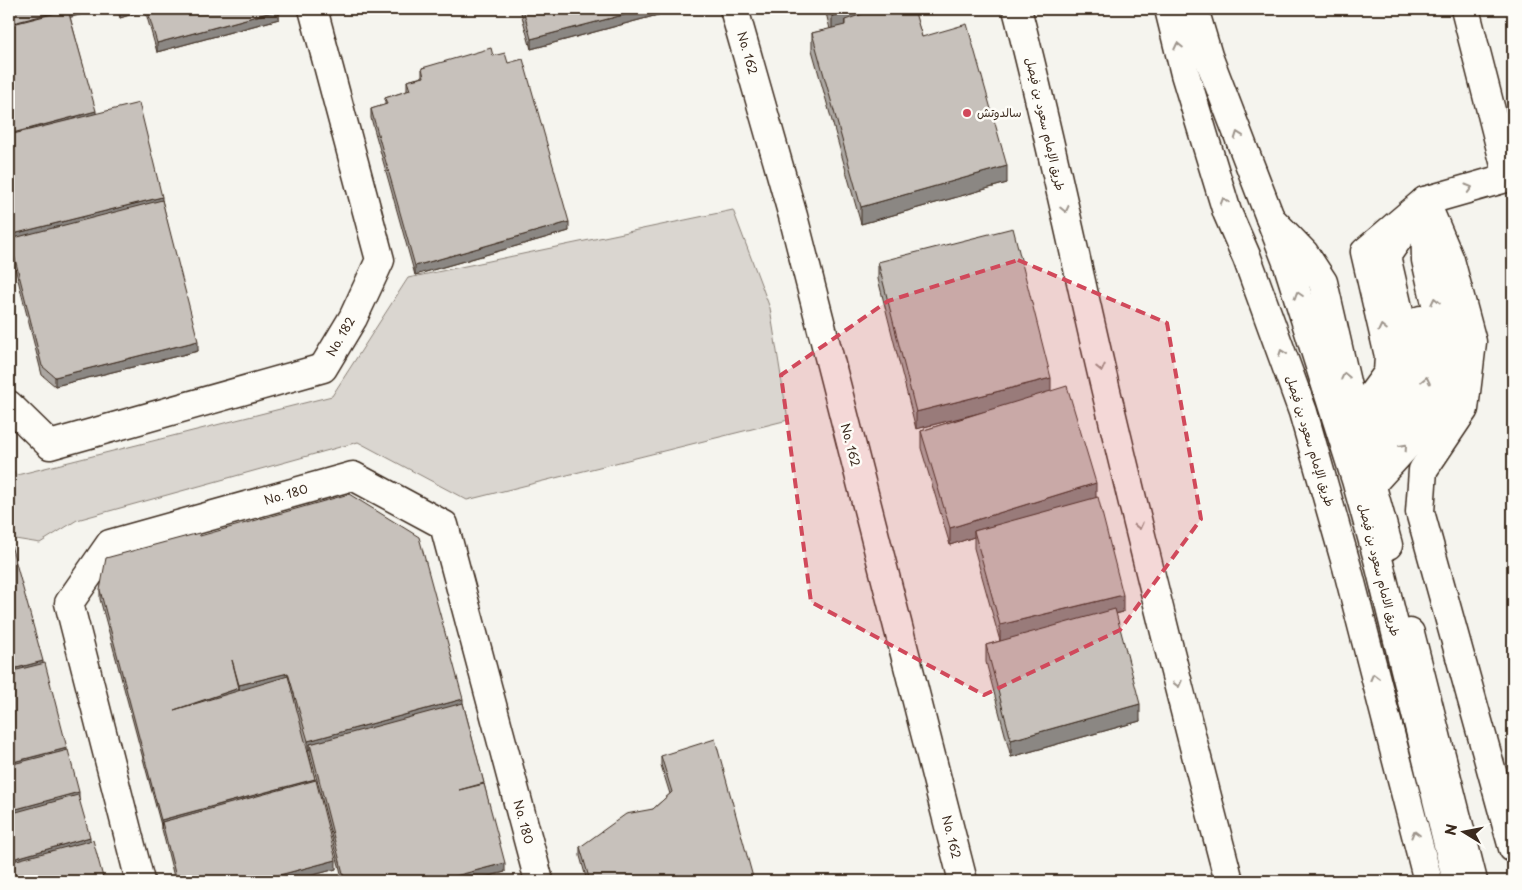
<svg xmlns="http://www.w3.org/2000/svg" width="1522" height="890" font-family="'Playpen Sans','Playpen Sans Arabic',sans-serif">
	<rect width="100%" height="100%" fill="#f5f4ee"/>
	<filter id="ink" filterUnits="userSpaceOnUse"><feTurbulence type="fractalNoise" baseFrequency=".02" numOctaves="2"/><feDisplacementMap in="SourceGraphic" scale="10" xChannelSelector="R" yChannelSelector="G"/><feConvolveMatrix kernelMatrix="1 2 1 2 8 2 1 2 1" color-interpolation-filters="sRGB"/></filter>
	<g filter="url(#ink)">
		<!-- green -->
		<path fill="#dad6d0" stroke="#8a8077" d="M733 210 770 308 788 420 467 500 358 442 77 520 40 543 9 538V469L17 475 332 396 408 278Z"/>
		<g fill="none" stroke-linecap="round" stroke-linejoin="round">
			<!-- minor casing -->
			<g stroke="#3b2a1e" stroke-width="31">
				<g id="minor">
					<path d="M734 9 793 216 963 881"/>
					<path d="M1465 9 1508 177"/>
					<path d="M1425 201 1450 260 1472 342 1464 409 1423 470 1420 512 1513 848"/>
					<path d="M1270 218 1304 253 1323 282 1359 439 1388 545"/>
					<path d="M9 405 50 445 323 368 353 318 380 260 313 9"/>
					<path d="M1355 418 1388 373 1389 356 1365 252 1425 201 1513 176"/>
					<path d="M1370 426 1406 383 1410 360 1386 256 1405 229"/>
					<path d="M1365 458 1419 403 1427 380 1429 356 1421 320"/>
					<path d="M1372 484C1401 450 1447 411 1450 364L1426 260 1425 215"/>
					<path d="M1410 633 1473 881"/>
					<path d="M140 881 69 603 110 544 353 476 444 525 539 881"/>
				</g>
			</g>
			<!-- major casing -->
			<g stroke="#3b2a1e" stroke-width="31">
				<g id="major">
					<path d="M1017 9C1050 135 1076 264 1106 391 1145 555 1186 718 1229 881"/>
					<path d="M1169 9 1185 74 1227 212 1247 258 1303 412 1347 567 1428 881"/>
					<path d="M1194 9 1208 56 1287 262 1356 480 1378 559 1457 881"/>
				</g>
			</g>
			<!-- minor -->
			<use href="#minor" stroke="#fdfcf7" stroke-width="28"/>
			<!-- major -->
			<use href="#major" stroke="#fdfcf7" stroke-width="28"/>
		</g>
		<!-- wall -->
		<g fill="#aba6a1" stroke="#3b2a1e">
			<path d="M9 9 70 17 96 114 162 200 198 351 55 386 42 375 10 248Z"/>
			<path d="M117 9H279V19L157 52 145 10 120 18Z"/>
			<path d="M520 9H680L531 49Z"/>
			<path d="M825 9H921L914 11 922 37 1007 183 861 224 812 50V33L830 29Z"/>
			<path d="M493 56 508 63 569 231 415 275 371 118V109L385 105V98L407 91V81L422 77V68Z"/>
			<path d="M878 262 1051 391 1096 497 1123 612 1116 614 1140 721 1011 757 986 662V645L1000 641 974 548V537L950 545 921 448V431L983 412 916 429 878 279Z"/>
			<path d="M200 536 463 703 484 784 505 872 470 881H343L310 753V749L308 750 336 869 291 881H175L162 829 100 599V590Z"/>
			<path d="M661 756 754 881H587L580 856V847L653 809 670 794 661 765Z"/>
		</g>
		<!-- shaded-wall -->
		<g fill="#8b8783" stroke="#3b2a1e">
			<path d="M68 9H103L9 33V24Z"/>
			<path d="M120 9H145V10L120 18Z"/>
			<path d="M646 9H680L531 49V39Z"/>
			<path d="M859 9H921L845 29V20V30L832 33V16Z"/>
			<path d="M279 10V19L157 52V43Z"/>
			<path d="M96 111V120L9 143V134Z"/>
			<path d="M1007 166V183L861 224V207Z"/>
			<path d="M162 197V206L10 239V244H9V235Z"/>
			<path d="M569 222V231L415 275V266Z"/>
			<path d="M198 341V351L55 386V377Z"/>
			<path d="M1051 378V395L916 429V412Z"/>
			<path d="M1096 483V500L974 531V537L950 545V528Z"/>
			<path d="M1123 595V612L1000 642V625Z"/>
			<path d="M43 661V670L9 679V670Z"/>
			<path d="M288 673V682L239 694V685Z"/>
			<path d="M239 688V697L174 710Z"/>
			<path d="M463 699V708L310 744V749L308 750V741Z"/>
			<path d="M1140 704V721L1011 757V740Z"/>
			<path d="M67 748V757L9 773V763Z"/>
			<path d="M315 779V788L162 822 161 829V820Z"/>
			<path d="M79 792V801L9 820V811Z"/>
			<path d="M90 837V846L9 869V860Z"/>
			<path d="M336 860V869L291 881H257Z"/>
			<path d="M505 863V872L470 881H436Z"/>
		</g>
		<!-- building -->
		<g fill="#c7c1bb" stroke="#3b2a1e">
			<path d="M9 9H68L9 24Z"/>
			<path d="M147 9H279V10L157 43Z"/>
			<path d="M523 9H646L531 39Z"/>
			<path d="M830 9H859L832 16Z"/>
			<path d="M877 9H914L922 37 967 24 1007 166 861 207 812 33 845 25V20Z"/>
			<path d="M68 10 96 111 9 134V25Z"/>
			<path d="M491 48 493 56 505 53 508 63 523 59 569 222 415 266 371 109 387 104 385 98 410 90 407 81 424 77 422 68Z"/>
			<path d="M139 103 162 197 9 235V135Z"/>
			<path d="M162 200 198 341 55 377 42 366 10 239Z"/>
			<path d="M1013 228 1051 378 916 412 878 262Z"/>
			<path d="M1067 386 1096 483 950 528 921 431Z"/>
			<path d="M349 494 419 537 463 699 308 741 288 673 239 685 232 660 239 688 174 710 288 676 315 779 161 820 100 590 106 558 199 533 200 536Z"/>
			<path d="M1098 497 1123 595 1000 625 974 531Z"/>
			<path d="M9 543 11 545 43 661 9 670Z"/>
			<path d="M1115 609 1140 704 1011 740 986 645Z"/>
			<path d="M45 663 67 748 9 763V672Z"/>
			<path d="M463 703 484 783 459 790 484 784 505 863 436 881H345L310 744Z"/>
			<path d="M715 739 754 881H590L580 847 626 814 653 809 672 792 661 756Z"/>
			<path d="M68 750 79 792 9 811V765Z"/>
			<path d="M316 780 336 860 257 881H177L162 822Z"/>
			<path d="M78 795 90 837 9 860V814Z"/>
			<path d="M93 840 104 881H9V862Z"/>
		</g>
		<!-- one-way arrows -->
		<defs><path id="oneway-chevron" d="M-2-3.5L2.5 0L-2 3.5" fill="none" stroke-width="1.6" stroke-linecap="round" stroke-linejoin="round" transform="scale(1.25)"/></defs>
		<g stroke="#9c938a">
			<use href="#oneway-chevron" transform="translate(1178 46) rotate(-103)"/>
			<use href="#oneway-chevron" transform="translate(1238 135) rotate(-110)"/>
			<use href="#oneway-chevron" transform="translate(1469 188) rotate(-16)"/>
			<use href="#oneway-chevron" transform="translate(1224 201) rotate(-107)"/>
			<use href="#oneway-chevron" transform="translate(1065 209) rotate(77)"/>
			<use href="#oneway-chevron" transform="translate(1298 295) rotate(-108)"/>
			<use href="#oneway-chevron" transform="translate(1435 301) rotate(-103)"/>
			<use href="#oneway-chevron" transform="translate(1382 328) rotate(-103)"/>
			<use href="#oneway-chevron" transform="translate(1282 353) rotate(-110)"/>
			<use href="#oneway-chevron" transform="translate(1101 368) rotate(77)"/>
			<use href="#oneway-chevron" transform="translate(1345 376) rotate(-103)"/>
			<use href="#oneway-chevron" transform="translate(1426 380) rotate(-78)"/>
			<use href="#oneway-chevron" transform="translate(1404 447) rotate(-49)"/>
			<use href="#oneway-chevron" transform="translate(1139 526) rotate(76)"/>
			<use href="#oneway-chevron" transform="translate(1374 677) rotate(-104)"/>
			<use href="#oneway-chevron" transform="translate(1178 684) rotate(76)"/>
			<use href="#oneway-chevron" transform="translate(1415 834) rotate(-105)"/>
		</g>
	</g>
	<!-- marked area -->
	<path fill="#d1495b" fill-opacity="0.2" stroke="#d1495b" stroke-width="4" stroke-dasharray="10 6" stroke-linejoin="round" d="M1018 260 1167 323 1201 519 1120 630 984 695 811 602 781 375 888 301Z"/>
	<!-- markers -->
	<circle fill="#d1495b" stroke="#fdfcf7" stroke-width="2" cx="967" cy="113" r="5"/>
	<g text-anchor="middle" stroke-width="5" stroke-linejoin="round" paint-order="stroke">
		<!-- street labels -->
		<g font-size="12" fill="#3b2a1e" stroke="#fdfcf7">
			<text transform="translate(747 53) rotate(74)" y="4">No. 162</text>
			<text transform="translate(1045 124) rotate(77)" y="4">طريق الإمام سعود بن فيصل</text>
			<text transform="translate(341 337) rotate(-60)" y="4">No. 182</text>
			<text transform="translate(1310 441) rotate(73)" y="4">طريق الإمام سعود بن فيصل</text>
			<text transform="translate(850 445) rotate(75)" y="4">No. 162</text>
			<text transform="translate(286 495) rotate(-16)" y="4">No. 180</text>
			<text transform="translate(1379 570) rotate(76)" y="4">طريق الامام سعود بن فيصل</text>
			<text transform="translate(523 822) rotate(75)" y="4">No. 180</text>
			<text transform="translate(951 837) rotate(76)" y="4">No. 162</text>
		</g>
		<!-- poi labels -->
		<g font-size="12" fill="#3b2a1e" stroke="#fdfcf7" text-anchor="start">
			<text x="977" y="117">سالدوتش</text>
		</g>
	</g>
	<!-- margin -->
	<rect width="1522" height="890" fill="none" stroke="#fdfcf7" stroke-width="30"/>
	<rect x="15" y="15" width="1492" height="860" fill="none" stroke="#3b2a1e" stroke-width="2" filter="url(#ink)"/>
	<!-- north arrow -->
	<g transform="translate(1464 832) rotate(280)" stroke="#fdfcf7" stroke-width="4" paint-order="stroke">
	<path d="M0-4L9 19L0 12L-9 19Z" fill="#3b2a1e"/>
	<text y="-8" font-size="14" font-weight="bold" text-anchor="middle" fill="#3b2a1e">N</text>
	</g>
</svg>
